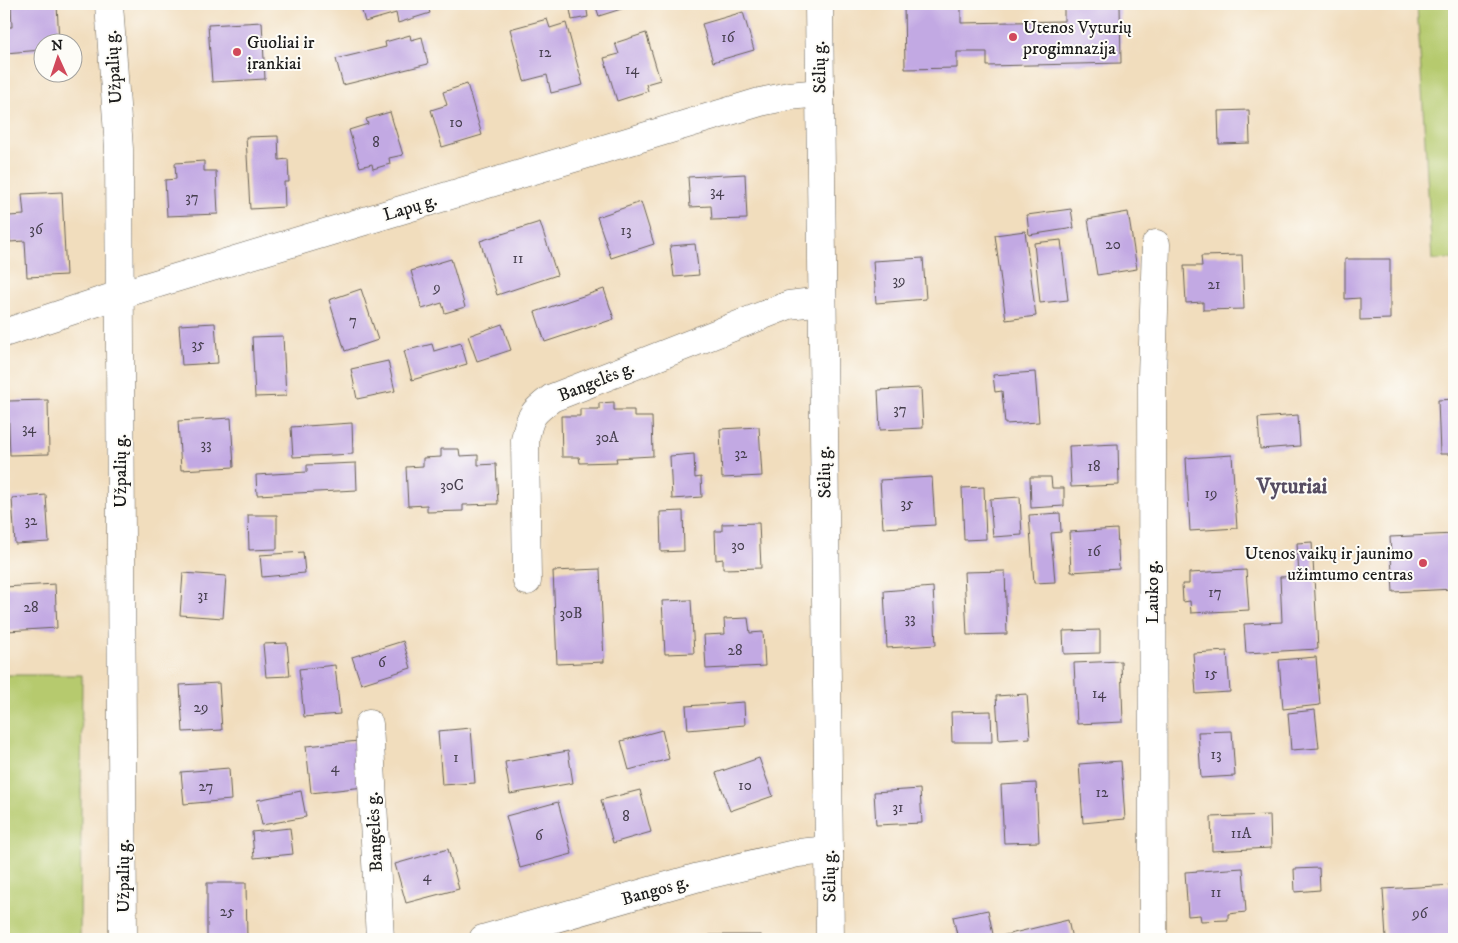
<svg xmlns="http://www.w3.org/2000/svg" width="1458" height="943" font-family="'IM FELL DW Pica',serif">
	<rect width="100%" height="100%" fill="#fdfcf7"/>
	<filter id="ink" filterUnits="userSpaceOnUse"><feTurbulence type="fractalNoise" baseFrequency=".02" numOctaves="2"/><feDisplacementMap in="SourceGraphic" scale="10" xChannelSelector="R" yChannelSelector="G"/><feConvolveMatrix kernelMatrix="1 2 1 2 8 2 1 2 1" color-interpolation-filters="sRGB"/></filter>
	<filter id="wash" filterUnits="userSpaceOnUse"><feTurbulence type="fractalNoise" baseFrequency=".0096" numOctaves="4" result="noise"/><feDisplacementMap in="SourceGraphic" scale="20" xChannelSelector="R" yChannelSelector="G"/><feGaussianBlur stdDeviation="1.12" result="paint"/><feColorMatrix in="noise" values="0 0 0 0 0 0 0 0 0 0 0 0 0 0 0 0 0 1.4 0 .05"/><feComposite in="paint" operator="in"/></filter>
	<g filter="url(#wash)">
		<rect width="100%" height="100%" fill="#f1ddbd"/>
		<!-- green -->
		<g fill="#b6ca6e" stroke="#697345">
			<path d="M1417 4H1454V259L1432 260Z"/>
			<path d="M4 675H82L80 939H4Z"/>
		</g>
		<g id="blocks">
			<!-- building -->
			<g fill="#c2a9e3">
				<path d="M11 4H57L59 42H42V50L5 53 4 27H12Z"/>
				<path d="M360 4H427L430 13 398 23 396 13 365 22Z"/>
				<path d="M569 4H586L588 17 572 20Z"/>
				<path d="M595 4H637L599 16Z"/>
				<path d="M904 4H961V23L1064 21V4H1120L1121 63 987 66V52H957V68L905 69Z"/>
				<path d="M743 12 754 50 713 62 702 24Z"/>
				<path d="M547 19 550 28 566 23 583 85 551 93 547 75 524 81 510 29Z"/>
				<path d="M262 22 265 79 212 82 208 25Z"/>
				<path d="M646 33 660 80 646 84 648 91 617 101 604 58 619 54 615 43Z"/>
				<path d="M410 35 411 40 422 37 428 64 343 85 336 59 386 47 385 42Z"/>
				<path d="M467 84 482 135 442 147 431 110 447 105 443 92Z"/>
				<path d="M1249 110 1250 143 1219 144 1218 111Z"/>
				<path d="M390 112 403 155 389 158 390 164 373 169 372 164 360 167 349 130 368 124 366 119Z"/>
				<path d="M278 136 279 160 288 159 289 182H284L285 207 250 209 246 137Z"/>
				<path d="M204 161V171H216L218 214 167 216 165 180 176 179 175 163Z"/>
				<path d="M745 174 747 219 712 220 711 206 690 207 688 177Z"/>
				<path d="M62 192 66 275 27 277 25 241 10 242 9 216 24 215 22 194Z"/>
				<path d="M641 202 654 244 611 258 597 217Z"/>
				<path d="M1071 209 1074 228 1029 235 1027 215Z"/>
				<path d="M1128 212 1137 269 1097 275 1088 219Z"/>
				<path d="M540 222 557 275 497 295 480 241Z"/>
				<path d="M1025 231 1036 316 1006 320 995 235Z"/>
				<path d="M1061 240 1068 300 1040 303 1034 243Z"/>
				<path d="M695 244 699 275 674 277 670 246Z"/>
				<path d="M1242 255 1244 309 1203 310V302L1186 303 1184 266H1202L1201 256Z"/>
				<path d="M923 258 926 299 876 303 873 261Z"/>
				<path d="M451 259 465 307 445 313 442 303 422 309 411 271Z"/>
				<path d="M1345 259H1390V319L1360 320V298L1345 299Z"/>
				<path d="M361 289 378 340 345 351 329 300Z"/>
				<path d="M604 289 614 319 545 342 535 312Z"/>
				<path d="M215 323 218 363 182 365 179 325Z"/>
				<path d="M502 324 511 350 477 361 468 336Z"/>
				<path d="M283 336 286 396 255 397 252 337Z"/>
				<path d="M461 343 467 364 412 380 404 351 432 344 434 351Z"/>
				<path d="M388 361 395 391 357 399 351 369Z"/>
				<path d="M1035 372 1039 422 1005 424 1002 391 995 392 993 375Z"/>
				<path d="M921 388 923 428 880 430 878 390Z"/>
				<path d="M1454 399V454H1440L1438 400Z"/>
				<path d="M48 400 49 454 10 455 8 401Z"/>
				<path d="M614 402V410H634V417H652L653 456 616 458 617 462 580 463 579 457H562L561 416H580V409H599V403Z"/>
				<path d="M1298 415 1300 446 1260 449 1258 418Z"/>
				<path d="M231 418 234 467 181 470 178 421Z"/>
				<path d="M352 423 353 454 293 457 291 427Z"/>
				<path d="M759 427 762 476 722 478 720 429Z"/>
				<path d="M1118 444 1119 485 1071 487 1069 446Z"/>
				<path d="M441 449H459L460 456 478 455V465L496 464 498 504 463 505V511L427 512V505L408 506 406 467 423 466V458L441 457Z"/>
				<path d="M694 454 695 478 701 477 702 497 672 499 670 456Z"/>
				<path d="M1232 455 1237 528 1190 531 1186 458Z"/>
				<path d="M356 463 357 490 257 495 256 475 307 472V465Z"/>
				<path d="M932 477 935 525 883 528 880 480Z"/>
				<path d="M1030 477H1051L1052 488H1064V506L1031 508Z"/>
				<path d="M984 487 986 539 964 540 962 488Z"/>
				<path d="M46 495 49 542 15 544 12 498Z"/>
				<path d="M1020 497 1022 535 993 537 990 499Z"/>
				<path d="M683 511 684 551 661 552 660 512Z"/>
				<path d="M1060 513 1061 532 1051 533 1055 582 1034 583 1029 515Z"/>
				<path d="M248 515H277V549L249 550Z"/>
				<path d="M759 523 761 568 723 569V559L716 560 715 531H722V524Z"/>
				<path d="M1117 529 1119 569 1071 572 1069 532Z"/>
				<path d="M1454 534V589L1393 592 1390 537Z"/>
				<path d="M1312 542 1318 649 1246 653 1244 624 1282 622 1280 577 1299 576 1297 543Z"/>
				<path d="M303 552 305 573 262 577 260 555Z"/>
				<path d="M600 569 604 662 557 664 553 571Z"/>
				<path d="M1246 570 1249 610 1191 613 1190 601 1183 602 1182 584H1189V573Z"/>
				<path d="M1005 571 1007 634 967 635 964 572Z"/>
				<path d="M183 573 226 576 223 618 180 615Z"/>
				<path d="M55 584 57 628 7 631 4 587Z"/>
				<path d="M933 587 936 645 887 648 884 591Z"/>
				<path d="M691 600 694 653 665 654 662 601Z"/>
				<path d="M748 618 750 633 763 632 765 666 706 669 704 635 725 634 724 619Z"/>
				<path d="M1100 630V653L1064 654 1063 631Z"/>
				<path d="M403 641 411 668 361 684 352 657Z"/>
				<path d="M287 643 290 676 266 677 263 644Z"/>
				<path d="M1227 651 1230 692 1196 694 1193 653Z"/>
				<path d="M1316 657 1320 705 1283 709 1279 660Z"/>
				<path d="M1121 661 1123 722 1077 724 1074 663Z"/>
				<path d="M335 665 340 714 304 717 299 669Z"/>
				<path d="M219 683 222 730 183 732 180 685Z"/>
				<path d="M1027 694 1030 738 999 740 996 696Z"/>
				<path d="M744 702 745 725 688 730 686 706Z"/>
				<path d="M1315 710 1319 748 1291 750 1288 713Z"/>
				<path d="M991 711 992 742H952L951 712Z"/>
				<path d="M471 728 475 783 442 785 438 731Z"/>
				<path d="M662 730 669 759 629 770 621 741Z"/>
				<path d="M1232 731 1235 776 1201 778 1198 732Z"/>
				<path d="M359 741 364 787 311 793 306 746Z"/>
				<path d="M568 751 573 783 510 794 505 762Z"/>
				<path d="M759 758 773 796 730 811 716 773Z"/>
				<path d="M1121 761 1125 819 1083 823 1079 764Z"/>
				<path d="M229 768 231 800 184 804 181 772Z"/>
				<path d="M1036 783 1039 842 1004 843 1001 785Z"/>
				<path d="M920 789 922 823 876 825 874 792Z"/>
				<path d="M640 790 651 832 613 843 601 800Z"/>
				<path d="M301 791 306 817 262 825 257 800Z"/>
				<path d="M558 802 572 854 520 868 506 816Z"/>
				<path d="M1270 815 1271 848 1212 851 1211 817Z"/>
				<path d="M290 828 293 854 254 858 252 832Z"/>
				<path d="M448 849 459 889 406 903 395 864Z"/>
				<path d="M1243 868 1246 912 1228 914V920L1201 921 1200 915 1188 916 1185 872Z"/>
				<path d="M1319 868 1320 890 1295 892 1294 869Z"/>
				<path d="M207 883H246L247 939H207Z"/>
				<path d="M1454 885V936L1386 939 1383 889Z"/>
				<path d="M988 910 994 939H958L953 917Z"/>
				<path d="M1068 920 1072 939H1002L1001 936Z"/>
				<rect x="710" y="935" width="51" height="4"/>
			</g>
		</g>
	</g>
	<g filter="url(#ink)">
		<use href="#blocks" fill-opacity="0" stroke="#676054" stroke-width="1"/>
		<g fill="none" stroke-linecap="round" stroke-linejoin="round">
			<!-- minor casing -->
			<g stroke="#676054" stroke-width="29">
				<g id="minor">
					<path d="M109 4 119 149 123 939"/>
					<path d="M819 4 830 939"/>
					<path d="M4 333 119 295 760 102 789 96 820 93"/>
					<path d="M527 581 525 440C529 416 533 412 552 398L789 305 821 301"/>
					<path d="M369 724 380 939"/>
					<path d="M483 939 699 877 798 853 829 850"/>
					<path d="M1153 939 1152 377 1156 244"/>
				</g>
			</g>
			<!-- minor -->
			<use href="#minor" stroke="#fff" stroke-width="28"/>
		</g>
	</g>
	<!-- markers -->
	<g fill="#d1495b" stroke="#fdfcf7" stroke-width="2">
		<circle cx="1013" cy="37" r="5"/>
		<circle cx="237" cy="52" r="5"/>
		<circle cx="1423" cy="563" r="5"/>
	</g>
	<g text-anchor="middle" stroke-width="4" stroke-linejoin="round" paint-order="stroke">
		<!-- number labels -->
		<g font-size="15" fill="#463f4e">
			<text x="728" y="42">16</text>
			<text x="545" y="57">12</text>
			<text x="632" y="74">14</text>
			<text x="456" y="127">10</text>
			<text x="376" y="147">8</text>
			<text x="717" y="196">34</text>
			<text x="192" y="202">37</text>
			<text x="36" y="234">36</text>
			<text x="626" y="235">13</text>
			<text x="1113" y="249">20</text>
			<text x="518" y="263">11</text>
			<text x="899" y="285">39</text>
			<text x="1214" y="289">21</text>
			<text x="437" y="292">9</text>
			<text x="353" y="325">7</text>
			<text x="198" y="349">35</text>
			<text x="900" y="414">37</text>
			<text x="29" y="433">34</text>
			<text x="607" y="442">30A</text>
			<text x="206" y="449">33</text>
			<text x="741" y="458">32</text>
			<text x="1094" y="471">18</text>
			<text x="452" y="490">30C</text>
			<text x="1211" y="498">19</text>
			<text x="907" y="508">35</text>
			<text x="31" y="525">32</text>
			<text x="738" y="550">30</text>
			<text x="1094" y="556">16</text>
			<text x="1215" y="597">17</text>
			<text x="203" y="600">31</text>
			<text x="31" y="612">28</text>
			<text x="571" y="618">30B</text>
			<text x="910" y="623">33</text>
			<text x="735" y="655">28</text>
			<text x="382" y="667">6</text>
			<text x="1211" y="678">15</text>
			<text x="1099" y="698">14</text>
			<text x="201" y="712">29</text>
			<text x="1216" y="759">13</text>
			<text x="456" y="762">1</text>
			<text x="335" y="772">4</text>
			<text x="745" y="790">10</text>
			<text x="206" y="791">27</text>
			<text x="1102" y="797">12</text>
			<text x="898" y="812">31</text>
			<text x="626" y="821">8</text>
			<text x="1241" y="838">11A</text>
			<text x="539" y="840">6</text>
			<text x="427" y="881">4</text>
			<text x="1216" y="897">11</text>
			<text x="227" y="916">25</text>
			<text x="1420" y="918">96</text>
		</g>
		<!-- poi labels -->
		<g font-size="18" fill="#1c1c1c" stroke="#fdfcf7" text-anchor="start">
			<text x="1023" y="33">Utenos Vyturių<tspan x="1023" dy="21">progimnazija</tspan></text>
			<text x="247" y="48">Guoliai ir<tspan x="247" dy="21">įrankiai</tspan></text>
			<text x="1413" y="559" text-anchor="end">Utenos vaikų ir jaunimo<tspan x="1413" dy="21">užimtumo centras</tspan></text>
		</g>
		<!-- street labels -->
		<g font-size="18" fill="#1c1c1c" stroke="#fdfcf7">
			<text transform="translate(113 67) rotate(-94)" y="6">Užpalių g.</text>
			<text transform="translate(819 67) rotate(-91)" y="6">Sėlių g.</text>
			<text transform="translate(410 207) rotate(-17)" y="6">Lapų g.</text>
			<text transform="translate(596 381) rotate(-22)" y="6">Bangelės g.</text>
			<text transform="translate(120 471) rotate(-90)" y="6">Užpalių g.</text>
			<text transform="translate(824 472) rotate(-91)" y="6">Sėlių g.</text>
			<text transform="translate(1152 592) rotate(-90)" y="6">Lauko g.</text>
			<text transform="translate(374 832) rotate(-93)" y="6">Bangelės g.</text>
			<text transform="translate(123 876) rotate(-90)" y="6">Užpalių g.</text>
			<text transform="translate(829 876) rotate(-91)" y="6">Sėlių g.</text>
			<text transform="translate(655 890) rotate(-16)" y="6">Bangos g.</text>
		</g>
		<!-- district labels -->
		<g font-size="22" font-weight="bold" fill="#564d62" stroke="#fdfcf7">
			<text x="1292" y="493">Vyturiai</text>
		</g>
	</g>
	<!-- margin -->
	<rect width="1458" height="943" fill="none" stroke="#fdfcf7" stroke-width="20"/>
	<!-- north arrow -->
	<g transform="translate(58 58) rotate(357)"><circle r="24" fill="#fdfcf7" stroke="#a3a29f"/>
	<path d="M0-4L9 19L0 12L-9 19Z" fill="#d1495b"/>
	<text y="-8" font-size="14" font-weight="bold" text-anchor="middle" fill="#1c1c1c">N</text>
	</g>
</svg>
